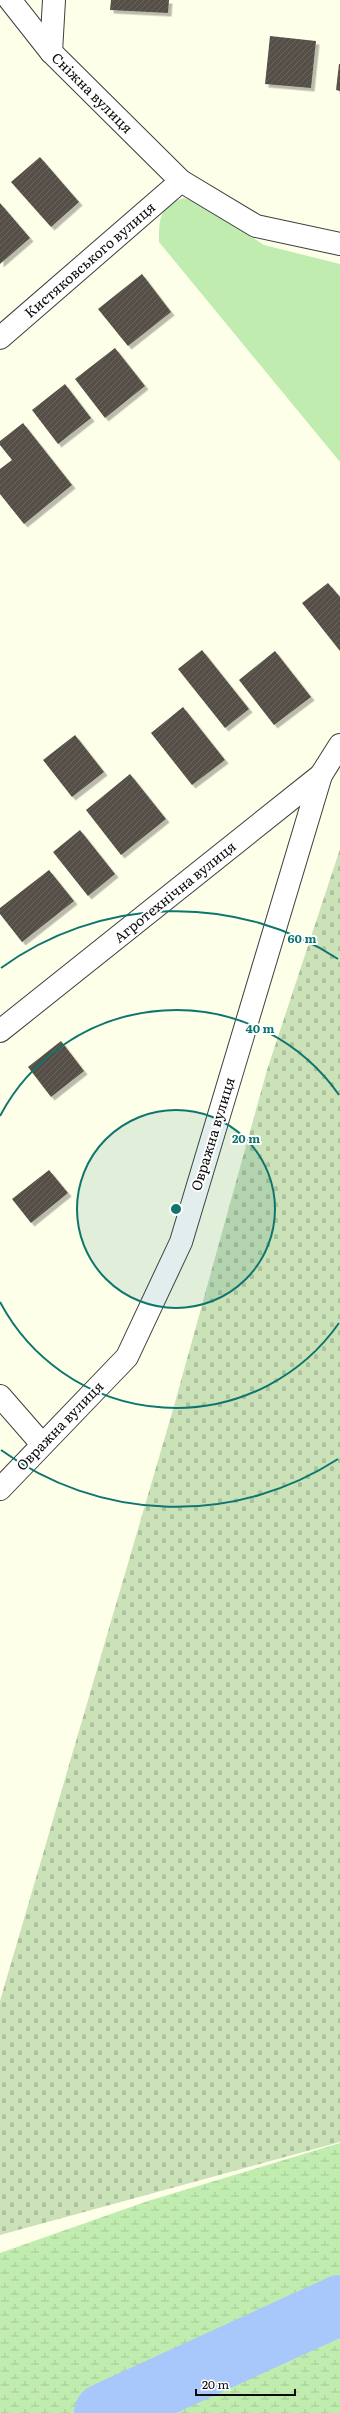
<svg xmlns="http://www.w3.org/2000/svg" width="340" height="2413" font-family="Literata,serif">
	<defs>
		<pattern id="wetland-marsh" width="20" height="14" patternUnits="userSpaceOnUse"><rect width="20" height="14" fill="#c0edaf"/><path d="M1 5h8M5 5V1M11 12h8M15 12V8" fill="none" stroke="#a4ca95"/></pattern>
		<pattern id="cemetery-stones" width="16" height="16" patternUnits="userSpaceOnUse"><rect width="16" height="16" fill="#cbe2b9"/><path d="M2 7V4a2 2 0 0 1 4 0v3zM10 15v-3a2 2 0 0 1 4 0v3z" fill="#adc19e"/></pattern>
		<pattern id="building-hatch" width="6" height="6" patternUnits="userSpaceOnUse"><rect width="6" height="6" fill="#554f46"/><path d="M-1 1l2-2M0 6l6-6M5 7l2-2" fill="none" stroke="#68645c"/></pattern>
		<filter id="shadow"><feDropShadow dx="3.5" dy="3.5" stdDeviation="0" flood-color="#0004"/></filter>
	</defs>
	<rect width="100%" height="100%" fill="#feffe9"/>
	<!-- grass -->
	<path fill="#c0edaf" d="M184 198 199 203 264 245 340 264V462L159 242C159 220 159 205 184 198Z"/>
	<!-- wetland -->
	<path fill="url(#wetland-marsh)" d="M340 2143V2413H0V2253L148 2201Z"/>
	<!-- cemetery -->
	<path fill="url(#cemetery-stones)" d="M340 849V2142L0 2235V2001L174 1406 267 1070Z"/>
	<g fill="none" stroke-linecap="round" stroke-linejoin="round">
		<!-- river -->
		<path stroke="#a8c8fc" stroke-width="60" d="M104 2413 340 2305"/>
	</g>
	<!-- building -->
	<g fill="url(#building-hatch)" filter="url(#shadow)">
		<path d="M111 0H169L168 13 110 10Z"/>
		<path d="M270 36 316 41 311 88 265 84Z"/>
		<path d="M339 64H340V91L336 90Z"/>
		<path d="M40 157 79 202 51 227 11 182Z"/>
		<path d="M0 203 30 238 0 264Z"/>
		<path d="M142 274 171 312 128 346 98 309Z"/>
		<path d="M115 348 145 386 105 418 75 379Z"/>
		<path d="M65 384 91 418 58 444 32 410Z"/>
		<path d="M23 423 72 485 24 524 0 494V469L12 460 0 445V441Z"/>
		<path d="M328 583 340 597V651L302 603Z"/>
		<path d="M202 650 249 709 225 728 178 669Z"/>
		<path d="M275 651 311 697 274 725 239 680Z"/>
		<path d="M183 707 225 760 192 785 151 733Z"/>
		<path d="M75 735 104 772 72 797 43 760Z"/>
		<path d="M130 774 166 819 121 855 86 810Z"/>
		<path d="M80 830 115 874 88 896 53 852Z"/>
		<path d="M49 870 74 901 22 942 0 914V908Z"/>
		<path d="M61 1041 84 1071 51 1097 28 1067Z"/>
		<path d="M49 1170 68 1193 31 1223 12 1199Z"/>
	</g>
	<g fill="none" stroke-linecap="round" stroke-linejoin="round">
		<!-- street casing -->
		<g stroke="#3e3e3e" stroke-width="24">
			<g id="street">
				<path d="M10 0 51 52 181 181 256 226 340 244"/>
				<path d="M51 52 54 0"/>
				<path d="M0 338 181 181"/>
				<path d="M0 1031 321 775 340 745"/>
				<path d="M0 1396 41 1443"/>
				<path d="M0 1489 127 1357 181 1242 321 775"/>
			</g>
		</g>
		<!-- street -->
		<use href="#street" stroke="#fff" stroke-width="22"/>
	</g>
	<!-- distance rings -->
	<circle cx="176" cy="1209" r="99" fill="#0f766e" fill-opacity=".12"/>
	<g fill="none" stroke="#0f766e" stroke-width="2">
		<circle cx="176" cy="1209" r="99"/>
		<path d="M339 1323A199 199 0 0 1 0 1302M0 1116A199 199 0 0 1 339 1095"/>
		<path d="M338 1459A298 298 0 0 1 1 1450M1 968A298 298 0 0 1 338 959"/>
	</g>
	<g text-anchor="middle" stroke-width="4" stroke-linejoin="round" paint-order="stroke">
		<!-- street labels -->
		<g font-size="14" fill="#0b0b0b" stroke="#fff">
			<text transform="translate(92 93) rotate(45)" y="5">Сніжна вулиця</text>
			<text transform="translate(90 260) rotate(-41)" y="5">Кистяковського вулиця</text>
			<text transform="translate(175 892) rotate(-39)" y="5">Агротехнічна вулиця</text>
			<text transform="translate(213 1134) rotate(-73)" y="5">Овражна вулиця</text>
			<text transform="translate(60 1426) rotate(-46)" y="5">Овражна вулиця</text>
		</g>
	</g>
	<circle cx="176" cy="1209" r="6" fill="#0f766e" stroke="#fff" stroke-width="2"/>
	<g font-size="12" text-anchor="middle" font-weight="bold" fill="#0f766e" stroke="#fff" stroke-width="4" stroke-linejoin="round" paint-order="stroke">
		<text x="302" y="943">60 m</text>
		<text x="260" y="1033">40 m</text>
		<text x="246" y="1143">20 m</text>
	</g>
	<!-- scale -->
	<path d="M196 2389v6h99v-6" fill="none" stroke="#0b0b0b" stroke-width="2"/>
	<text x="202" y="2389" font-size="12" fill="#0b0b0b" stroke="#ffffff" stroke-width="3" paint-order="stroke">20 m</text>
</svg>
